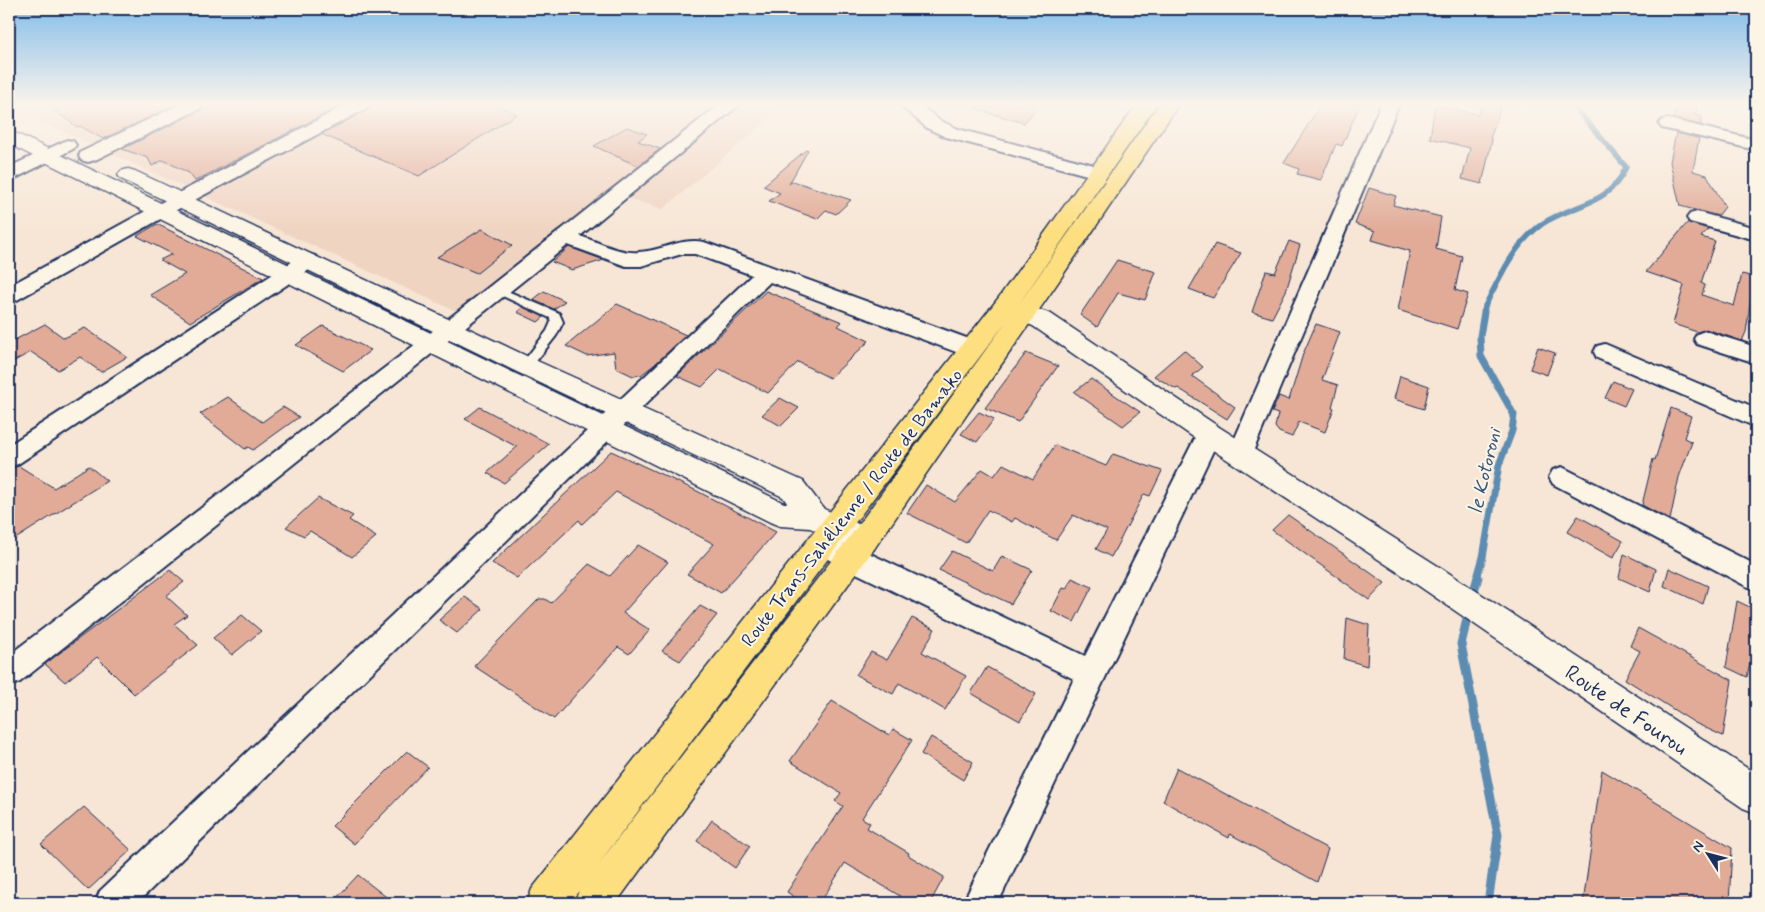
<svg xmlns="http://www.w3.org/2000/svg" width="1765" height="912" font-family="Mynerve,sans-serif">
	<rect width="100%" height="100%" fill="#f7e6d5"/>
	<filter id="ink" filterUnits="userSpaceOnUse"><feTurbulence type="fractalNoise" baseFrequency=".02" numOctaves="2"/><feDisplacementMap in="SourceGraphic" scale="10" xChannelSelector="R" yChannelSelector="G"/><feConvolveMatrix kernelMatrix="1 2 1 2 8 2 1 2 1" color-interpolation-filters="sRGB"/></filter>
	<g filter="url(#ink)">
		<!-- built -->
		<path fill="#f0d4c2" d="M9 104H787L663 209 624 197 473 319 9 107Z"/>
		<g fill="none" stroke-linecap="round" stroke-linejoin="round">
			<!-- stream-far2 -->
			<path stroke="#5d8cb2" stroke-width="5.5" d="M1484 314 1485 306C1500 277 1514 244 1542 224 1573 203 1609 207 1626 167L1572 104"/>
			<!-- stream-far1 -->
			<path stroke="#5d8cb2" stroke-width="7" d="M1477 578 1483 557 1499 465 1512 431 1514 415 1481 356 1480 336 1484 312"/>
			<!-- stream -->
			<g stroke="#5d8cb2" stroke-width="9">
				<path d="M1472 598 1478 577"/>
				<path d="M1469 611 1461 644 1498 835 1488 903"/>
			</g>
		</g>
		<!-- building -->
		<g fill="#e1ab97" stroke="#1b2f5e">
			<path d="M46 104H177L103 139 80 126 77 127Z"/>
			<path d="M206 104H344L195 181 189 173 163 160 152 166 148 158 122 149 202 110Z"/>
			<path d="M372 104H492L517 114 419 176 321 134 368 110Z"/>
			<path d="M976 104H1040L1024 123 976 109Z"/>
			<path d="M1321 104H1360L1342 146 1336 144 1321 180 1297 174 1299 169 1284 163Z"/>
			<path d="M1482 104H1502L1490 139 1492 140 1482 184 1462 179 1470 148 1430 138 1435 105 1479 115Z"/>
			<path d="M1675 104H1698L1695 115 1702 117 1701 125 1674 119Z"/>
			<path d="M627 127 647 134 638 141 660 149 638 166 594 146Z"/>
			<path d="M1676 133 1699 138 1693 171 1707 175 1725 207 1718 216 1680 206 1670 162Z"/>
			<path d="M807 149 808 150 789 184 793 181 851 200 836 214 826 210 817 219 769 201 780 193 763 186Z"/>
			<path d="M1369 188 1396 196 1393 205 1441 217 1436 249 1462 256 1455 290 1468 294 1457 329 1398 310 1410 251 1372 240 1375 231 1355 224Z"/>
			<path d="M1688 222 1708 229 1701 237 1715 241 1701 283 1705 285 1702 295 1734 306 1742 274 1754 277 1746 332 1742 341 1706 329 1697 332 1673 324 1684 285 1646 272Z"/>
			<path d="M157 224 263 278 190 322 150 295 185 274 160 260 172 254 137 236Z"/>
			<path d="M482 229 512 245 477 273 437 257Z"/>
			<path d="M1289 241 1300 245 1286 291 1272 318 1252 312 1266 271 1275 273Z"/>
			<path d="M1215 244 1241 253 1213 298 1189 289Z"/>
			<path d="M569 247 604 260 572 270 552 262Z"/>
			<path d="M1117 260 1156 272 1145 300 1118 293 1097 327 1080 315Z"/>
			<path d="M544 291 565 301 554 309 533 300Z"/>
			<path d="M766 291 842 322 838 326 869 341 830 378 798 362 768 393 720 369 702 387 677 376Z"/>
			<path d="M617 304 686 335 654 365 641 375 633 376 616 368 614 352 587 356 566 346Z"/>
			<path d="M523 307 544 317 538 322 517 312Z"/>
			<path d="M45 324 64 338 85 328 127 357 101 372 80 357 58 370 31 352 9 364V343Z"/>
			<path d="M1316 324 1340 332 1322 380 1338 385 1332 407 1334 408 1325 432 1299 422 1292 437 1279 432 1275 427 1278 414 1272 412 1279 396 1289 400 1303 354Z"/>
			<path d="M323 326 371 350 343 371 296 345Z"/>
			<path d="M1538 347 1555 353 1547 375 1530 369Z"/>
			<path d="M1184 350 1203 367 1192 376 1235 407 1227 419 1178 388 1176 389 1154 376Z"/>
			<path d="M1026 353 1058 366 1018 422 985 408Z"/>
			<path d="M1400 376 1429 386 1424 409 1394 399Z"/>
			<path d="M1091 379 1140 412 1123 426 1074 392Z"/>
			<path d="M1613 381 1632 389 1624 406 1605 398Z"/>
			<path d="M228 397 262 422 283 407 299 417 253 450 248 447 245 449 200 414Z"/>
			<path d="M780 398 799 408 781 426 762 415Z"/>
			<path d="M480 407 549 444 504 483 487 473 517 447 465 419Z"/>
			<path d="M1671 408 1691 416 1684 438 1692 442 1679 477 1670 520 1642 505 1653 459 1655 460Z"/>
			<path d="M979 412 994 419 977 442 961 434Z"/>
			<path d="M1055 445 1106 466 1113 454 1162 471 1150 496 1144 494 1111 557 1096 549 1107 530 1073 515 1056 540 1015 518 1012 522 988 510 966 543 907 513 926 485 955 502 982 469 994 476 1003 464 1033 479Z"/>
			<path d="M611 451 695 490 776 532 721 593 687 574 714 544 616 492 582 524 579 520 517 578 492 563Z"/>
			<path d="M19 466 54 488 89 466 107 481 9 543V469Z"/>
			<path d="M318 498 353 516 349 520 376 537 352 557 310 531 304 536 286 527Z"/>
			<path d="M1288 515 1385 583 1369 600 1272 530Z"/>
			<path d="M1578 516 1623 541 1613 558 1567 532Z"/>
			<path d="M638 545 668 562 623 613 650 630 629 654 618 647 554 719 474 666 539 599H545L551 603 589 564 610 576Z"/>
			<path d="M952 551 993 571 1002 556 1032 570 1011 604 939 570Z"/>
			<path d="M1624 554 1656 569 1650 592 1619 578Z"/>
			<path d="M1669 568 1708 586 1703 604 1664 586Z"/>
			<path d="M170 570 184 582 166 596 187 615 174 624 198 645 134 694 97 657 65 682 45 664Z"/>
			<path d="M1072 578 1092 587 1074 622 1051 611 1063 588 1066 589Z"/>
			<path d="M465 597 483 609 457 633 439 620Z"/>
			<path d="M1737 601 1756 610 1755 654 1752 653 1747 677 1726 667Z"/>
			<path d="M700 606 717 615 680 661 662 651Z"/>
			<path d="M242 615 261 631 232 655 213 638Z"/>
			<path d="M912 618 935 629 922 652 966 676 945 710 899 683 893 694 856 675 871 652 887 660Z"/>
			<path d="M1347 618 1369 625 1367 666 1344 659Z"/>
			<path d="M1638 628 1732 680 1723 736 1695 723 1625 679 1640 651 1630 646Z"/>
			<path d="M987 667 1036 694 1020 721 971 693Z"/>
			<path d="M832 701 889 735 893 729 912 740 862 818 870 823 867 828 909 853 908 855 944 877 930 903H896L900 896 845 863 820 903H803L787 892 843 806 835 801 841 793 790 761Z"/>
			<path d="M931 737 973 762 963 780 921 754Z"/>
			<path d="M407 751 428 767 354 844 332 826Z"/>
			<path d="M1177 768 1328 849 1317 882 1230 834 1229 838 1163 801Z"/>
			<path d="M1602 770 1732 848 1729 903H1583Z"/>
			<path d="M84 807 131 850 88 890 41 844Z"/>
			<path d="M712 820 750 846 735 868 697 841Z"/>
			<path d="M358 875 394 903H332Z"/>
		</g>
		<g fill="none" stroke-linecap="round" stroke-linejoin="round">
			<!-- lane casing -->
			<g stroke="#1b2f5e" stroke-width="4">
				<path id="lane" d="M498 287 559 313 563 322 556 336 530 369 526 370 520 366 547 331 551 322 550 318 494 292 493 290Z"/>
			</g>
			<!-- street casing -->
			<g stroke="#1b2f5e" stroke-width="4">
				<g id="street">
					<path d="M181 104H204L201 108 95 160 88 162 81 160 79 156 81 152Z"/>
					<path d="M348 104H370L367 108 187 204 17 300 9 302V286L173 196Z"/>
					<path d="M720 104H740L580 236C598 242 620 254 639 252 662 251 681 237 704 242L980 343 983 349 980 355 972 357 964 355 770 282 137 903H95L100 891 752 275 695 254H682L641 266H626L568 245 20 682 9 686V655L442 324Z"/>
					<path d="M899 104H919L939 120 958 129 1105 168 1107 172 1105 176 1098 178 946 137 927 128Z"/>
					<path d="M1381 104H1399L1252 454 1249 461 1240 464 1231 461 1228 454Z"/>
					<path d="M1668 119 1756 140V150L1662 128 1659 124 1662 120Z"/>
					<path d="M67 140 73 141 76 145 73 149 16 178 9 180V167Z"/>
					<path d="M1697 212 1756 228V240L1690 222 1687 218 1690 214Z"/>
					<path d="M308 254 315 256 318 261 315 266 18 464 9 467V445L301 256Z"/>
					<path d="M1705 331 1756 347V363L1697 344 1694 339 1697 334Z"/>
					<path d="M1605 344 1756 408V427L1597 358 1594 352 1597 346Z"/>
					<path d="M1209 425 1218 427 1221 434 998 903H963L1074 679 813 552 810 544 813 536 823 533 833 536 1085 656 1197 434 1200 427Z"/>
					<path d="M1562 467 1756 565V590L1746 586 1553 484 1549 477 1553 470Z"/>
				</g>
			</g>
			<!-- secondary casing -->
			<g stroke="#1b2f5e" stroke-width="3">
				<g id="secondary">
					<path d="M9 130 784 503H787L783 497 517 372 121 179 118 175 121 171 128 169 135 171 535 360 803 481 824 509 874 531 879 540 874 549 864 552 810 528 780 526 770 522 9 144Z"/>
					<path d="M1005 298 1051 314 1219 427 1441 568 1756 774V813L1743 808 1419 586 1199 441 1033 326 997 312 993 306 997 300Z"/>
				</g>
			</g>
			<!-- highway casing -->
			<g stroke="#1b2f5e" stroke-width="3">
				<path id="highway" d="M1137 104H1157L1018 305 1159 104H1179L1052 291 874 549 616 903H574L579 891 569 903H527L532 889 997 300ZM1006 322 854 531 597 866Z"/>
			</g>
			<!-- lane -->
			<use href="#lane" fill="#fcf5e5" fill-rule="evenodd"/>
			<!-- street -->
			<use href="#street" fill="#fcf5e5" fill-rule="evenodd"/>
			<!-- secondary -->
			<use href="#secondary" fill="#fcf5e5" fill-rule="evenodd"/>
			<!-- highway -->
			<use href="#highway" fill="#fddf80" fill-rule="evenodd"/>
		</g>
	</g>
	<!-- sky -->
	<linearGradient id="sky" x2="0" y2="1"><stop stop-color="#82bde9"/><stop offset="0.45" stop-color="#fbf4ec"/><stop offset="1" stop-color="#fbf4ec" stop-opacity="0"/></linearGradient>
	<rect width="1765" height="232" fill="url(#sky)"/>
	<g text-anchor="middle" stroke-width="4" stroke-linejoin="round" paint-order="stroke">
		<!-- street labels -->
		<g font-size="19" fill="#1b2f5e" stroke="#fcf5e5">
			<text transform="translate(851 507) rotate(-52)" y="7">Route Trans-Sahélienne / Route de Bamako</text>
		</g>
		<!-- water labels -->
		<g font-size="20" font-style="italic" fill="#365681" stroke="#fcf5e5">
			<text transform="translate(1484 471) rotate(-77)" y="7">le Kotoroni</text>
		</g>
		<!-- near-street labels -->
		<g font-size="22" fill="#1b2f5e" stroke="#fcf5e5">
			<text transform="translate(1627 709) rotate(34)" y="8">Route de Fourou</text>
		</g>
	</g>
	<!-- margin -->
	<rect width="1765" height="912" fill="none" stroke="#fcf5e5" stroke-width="30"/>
	<rect x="15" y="15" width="1735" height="882" fill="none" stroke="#1b2f5e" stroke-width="2" filter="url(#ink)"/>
	<!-- north arrow -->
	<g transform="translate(1708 854) rotate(306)" stroke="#fcf5e5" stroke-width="4" paint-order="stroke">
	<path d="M0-4L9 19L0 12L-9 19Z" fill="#1b2f5e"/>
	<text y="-8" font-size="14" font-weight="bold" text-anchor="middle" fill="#1b2f5e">N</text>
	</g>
</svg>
